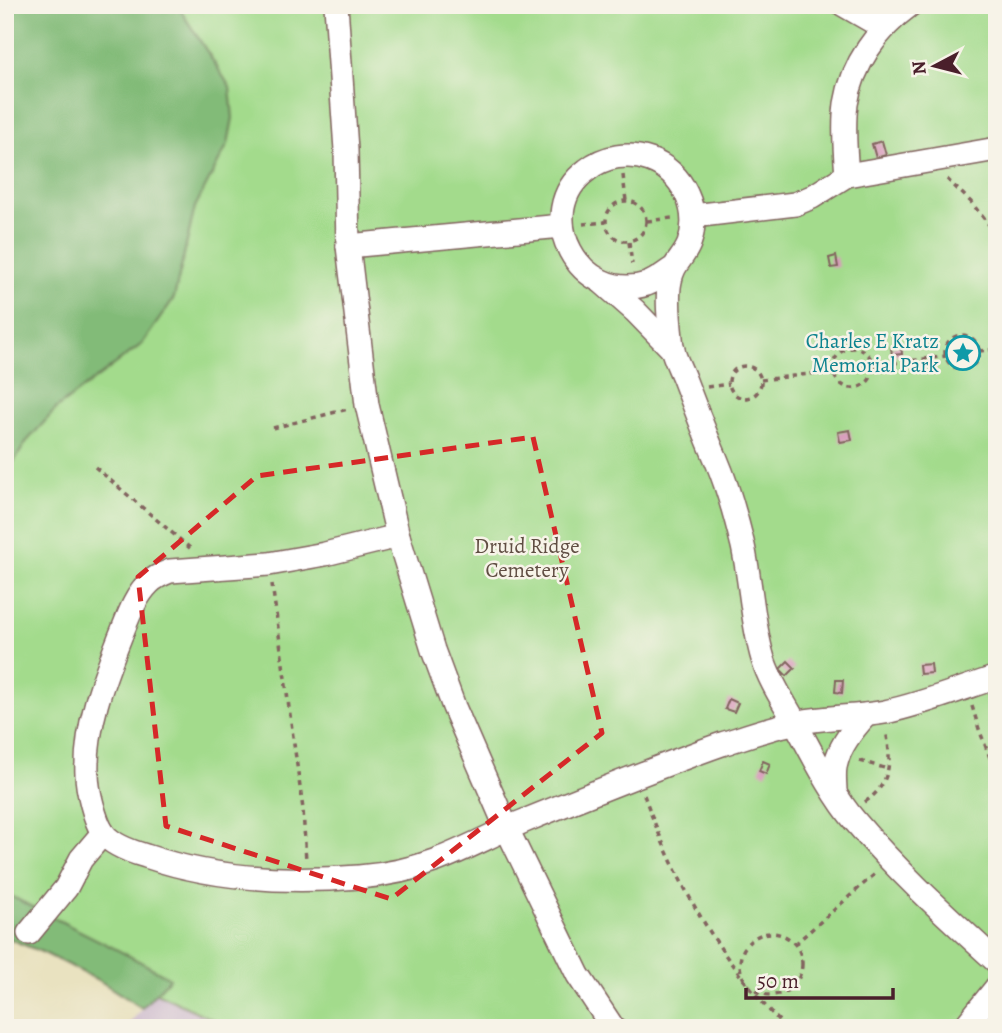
<svg xmlns="http://www.w3.org/2000/svg" width="1002" height="1033" font-family="Alegreya,serif">
	<rect width="100%" height="100%" fill="#f7f3e8"/>
	<filter id="ink" filterUnits="userSpaceOnUse"><feTurbulence type="fractalNoise" baseFrequency=".0143" numOctaves="2"/><feDisplacementMap in="SourceGraphic" scale="14" xChannelSelector="R" yChannelSelector="G"/><feConvolveMatrix kernelMatrix="1 2 1 2 8 2 1 2 1" color-interpolation-filters="sRGB"/></filter>
	<filter id="wash" filterUnits="userSpaceOnUse"><feTurbulence type="fractalNoise" baseFrequency=".00686" numOctaves="4" result="noise"/><feDisplacementMap in="SourceGraphic" scale="28" xChannelSelector="R" yChannelSelector="G"/><feGaussianBlur stdDeviation="1.57" result="paint"/><feColorMatrix in="noise" values="0 0 0 0 0 0 0 0 0 0 0 0 0 0 0 0 0 1.4 0 .05"/><feComposite in="paint" operator="in"/></filter>
	<g filter="url(#wash)">
		<rect width="100%" height="100%" fill="#e9e2c0"/>
		<!-- industrial -->
		<path fill="#cfbdcf" d="M178 969 299 1028H125Z"/>
		<!-- green -->
		<path fill="#a3db8c" stroke="#767d5c" stroke-width="2" d="M158 5H997V1028H231L5 922V449Z"/>
		<!-- forest -->
		<g fill="#82bb78" stroke="#666d52" stroke-width="2">
			<path d="M5 5H177L230 87 233 118 228 144 195 207 174 298 142 344 57 408 27 441 10 468 5 488Z"/>
			<path d="M5 893C60 922 116 947 170 978L142 1008 100 981 44 953 5 937Z"/>
		</g>
		<g id="blocks">
			<!-- building -->
			<g fill="#d698b9">
				<path d="M882 141 886 155 876 158 872 144Z"/>
				<path d="M836 256 838 267 831 268 829 258Z"/>
				<path d="M901 345 902 354 892 355 891 347Z"/>
				<path d="M850 430 852 440 840 442 838 432Z"/>
				<path d="M788 661 795 668 787 676 780 669Z"/>
				<path d="M931 664 932 673 920 674 919 665Z"/>
				<path d="M836 680H843L842 693 835 692Z"/>
				<path d="M729 699 738 703 734 712 725 709Z"/>
				<path d="M763 761 770 764 766 774 759 771Z"/>
			</g>
		</g>
	</g>
	<g filter="url(#ink)">
		<use href="#blocks" fill-opacity="0" stroke="#82635f" stroke-width="2"/>
		<g fill="none" stroke-linecap="round" stroke-linejoin="round">
			<!-- minor casing -->
			<g stroke="#82635f" stroke-width="26">
				<g id="minor">
					<path d="M336 5 346 150 348 246 367 405 398 536 433 650 454 707 507 829 578 975 613 1028"/>
					<path d="M844 5 884 28"/>
					<path d="M847 175C845 152 843 127 846 104 852 65 878 28 910 5"/>
					<path d="M693 216 795 204 812 197 847 175 997 149"/>
					<path d="M348 246 562 226"/>
					<path d="M672 269C664 274 656 281 647 284 579 305 530 212 587 170 604 156 629 152 650 160 683 172 701 210 689 244 683 259 673 263 670 281 666 299 670 328 672 347 674 358 681 370 685 381 695 407 705 434 716 459 728 487 736 517 743 546 751 583 752 622 763 659 770 682 784 702 796 724 813 755 832 794 855 821 898 872 948 917 997 962"/>
					<path d="M602 282 635 311 673 350"/>
					<path d="M398 536 325 554 269 564 170 571C162 574 155 577 149 583 134 598 128 618 120 637 103 680 85 727 87 774 87 789 95 821 103 833 112 845 132 852 146 856 214 879 288 883 359 877 385 875 413 869 437 860 466 849 493 834 522 822 588 795 654 768 722 744 747 736 774 726 799 722 828 717 857 717 885 712 923 704 960 689 997 677"/>
					<path d="M835 792C835 783 833 772 836 763 840 745 854 728 866 715"/>
					<path d="M29 933 66 888 81 859 103 833"/>
					<path d="M964 1028 997 987"/>
				</g>
			</g>
			<!-- path -->
			<g stroke="#82635f" stroke-width="3.5" stroke-dasharray="5 5" stroke-linecap="butt">
				<path d="M623 175 626 201"/>
				<path d="M947 179 971 202 997 235"/>
				<circle cx="626" cy="221" r="20"/>
				<path d="M647 221 672 218"/>
				<path d="M583 224 606 222"/>
				<path d="M629 242 632 264"/>
				<circle cx="962" cy="352" r="17"/>
				<circle cx="853" cy="368" r="20"/>
				<path d="M979 351 997 349"/>
				<path d="M873 366 946 356"/>
				<circle cx="745" cy="382" r="16"/>
				<path d="M761 380 833 371"/>
				<path d="M707 387 729 384"/>
				<path d="M273 428 348 409"/>
				<path d="M95 467 191 549"/>
				<path d="M272 584 303 809 306 861"/>
				<path d="M972 706 979 729 997 776"/>
				<path d="M860 761 888 769"/>
				<path d="M644 795C675 882 721 962 786 1028"/>
				<path d="M865 802C891 784 892 760 886 731"/>
				<circle cx="771" cy="964" r="31"/>
				<path d="M795 944 875 874"/>
			</g>
			<!-- minor -->
			<use href="#minor" stroke="#fff" stroke-width="23"/>
		</g>
	</g>
	<!-- marked area -->
	<path fill="none" stroke="#d62828" stroke-width="5" stroke-dasharray="14 9" stroke-linejoin="round" d="M533 437 602 733 391 899 166 826 138 577 257 476Z"/>
	<!-- icons -->
	<defs>
		<g id="sight-ring" transform="scale(1.75)"><circle r="9.5" fill="#f7f3e8" stroke="#0f9aa8" stroke-width="1.5"/><path d="M0-6L1.8-2.2L6-1.7L2.9 1.2L3.7 5.4L0 3.3L-3.7 5.4L-2.9 1.2L-6-1.7L-1.8-2.2Z" fill="#0f9aa8"/></g>
	</defs>
	<g fill-rule="evenodd">
		<use href="#sight-ring" x="963" y="353"/>
	</g>
	<g text-anchor="middle" stroke-width="5" stroke-linejoin="round" paint-order="stroke">
		<!-- culture labels -->
		<g font-size="21" fill="#0d838f" stroke="#f7f3e8" text-anchor="end">
			<text x="939" y="348">Charles E Kratz<tspan x="939" dy="24">Memorial Park</tspan></text>
		</g>
		<!-- park labels -->
		<g font-size="21" fill="#604e43" stroke="#f7f3e8">
			<text x="527" y="553">Druid Ridge<tspan x="527" dy="24">Cemetery</tspan></text>
		</g>
	</g>
	<!-- margin -->
	<rect width="1002" height="1033" fill="none" stroke="#f7f3e8" stroke-width="28"/>
	<!-- north arrow -->
	<g transform="translate(935 66) rotate(263)" stroke="#f7f3e8" stroke-width="5" paint-order="stroke">
	<path d="M0-5L12 26L0 18L-12 26Z" fill="#4a1f2b"/>
	<text y="-10" font-size="19" font-weight="bold" text-anchor="middle" fill="#4a1f2b">N</text>
	</g>
	<!-- scale -->
	<path d="M746 988v10h147v-10" fill="none" stroke="#4a1f2b" stroke-width="3.5"/>
	<text x="757" y="988" font-size="21" fill="#4a1f2b" stroke="#f7f3e8" stroke-width="5" paint-order="stroke">50 m</text>
</svg>
